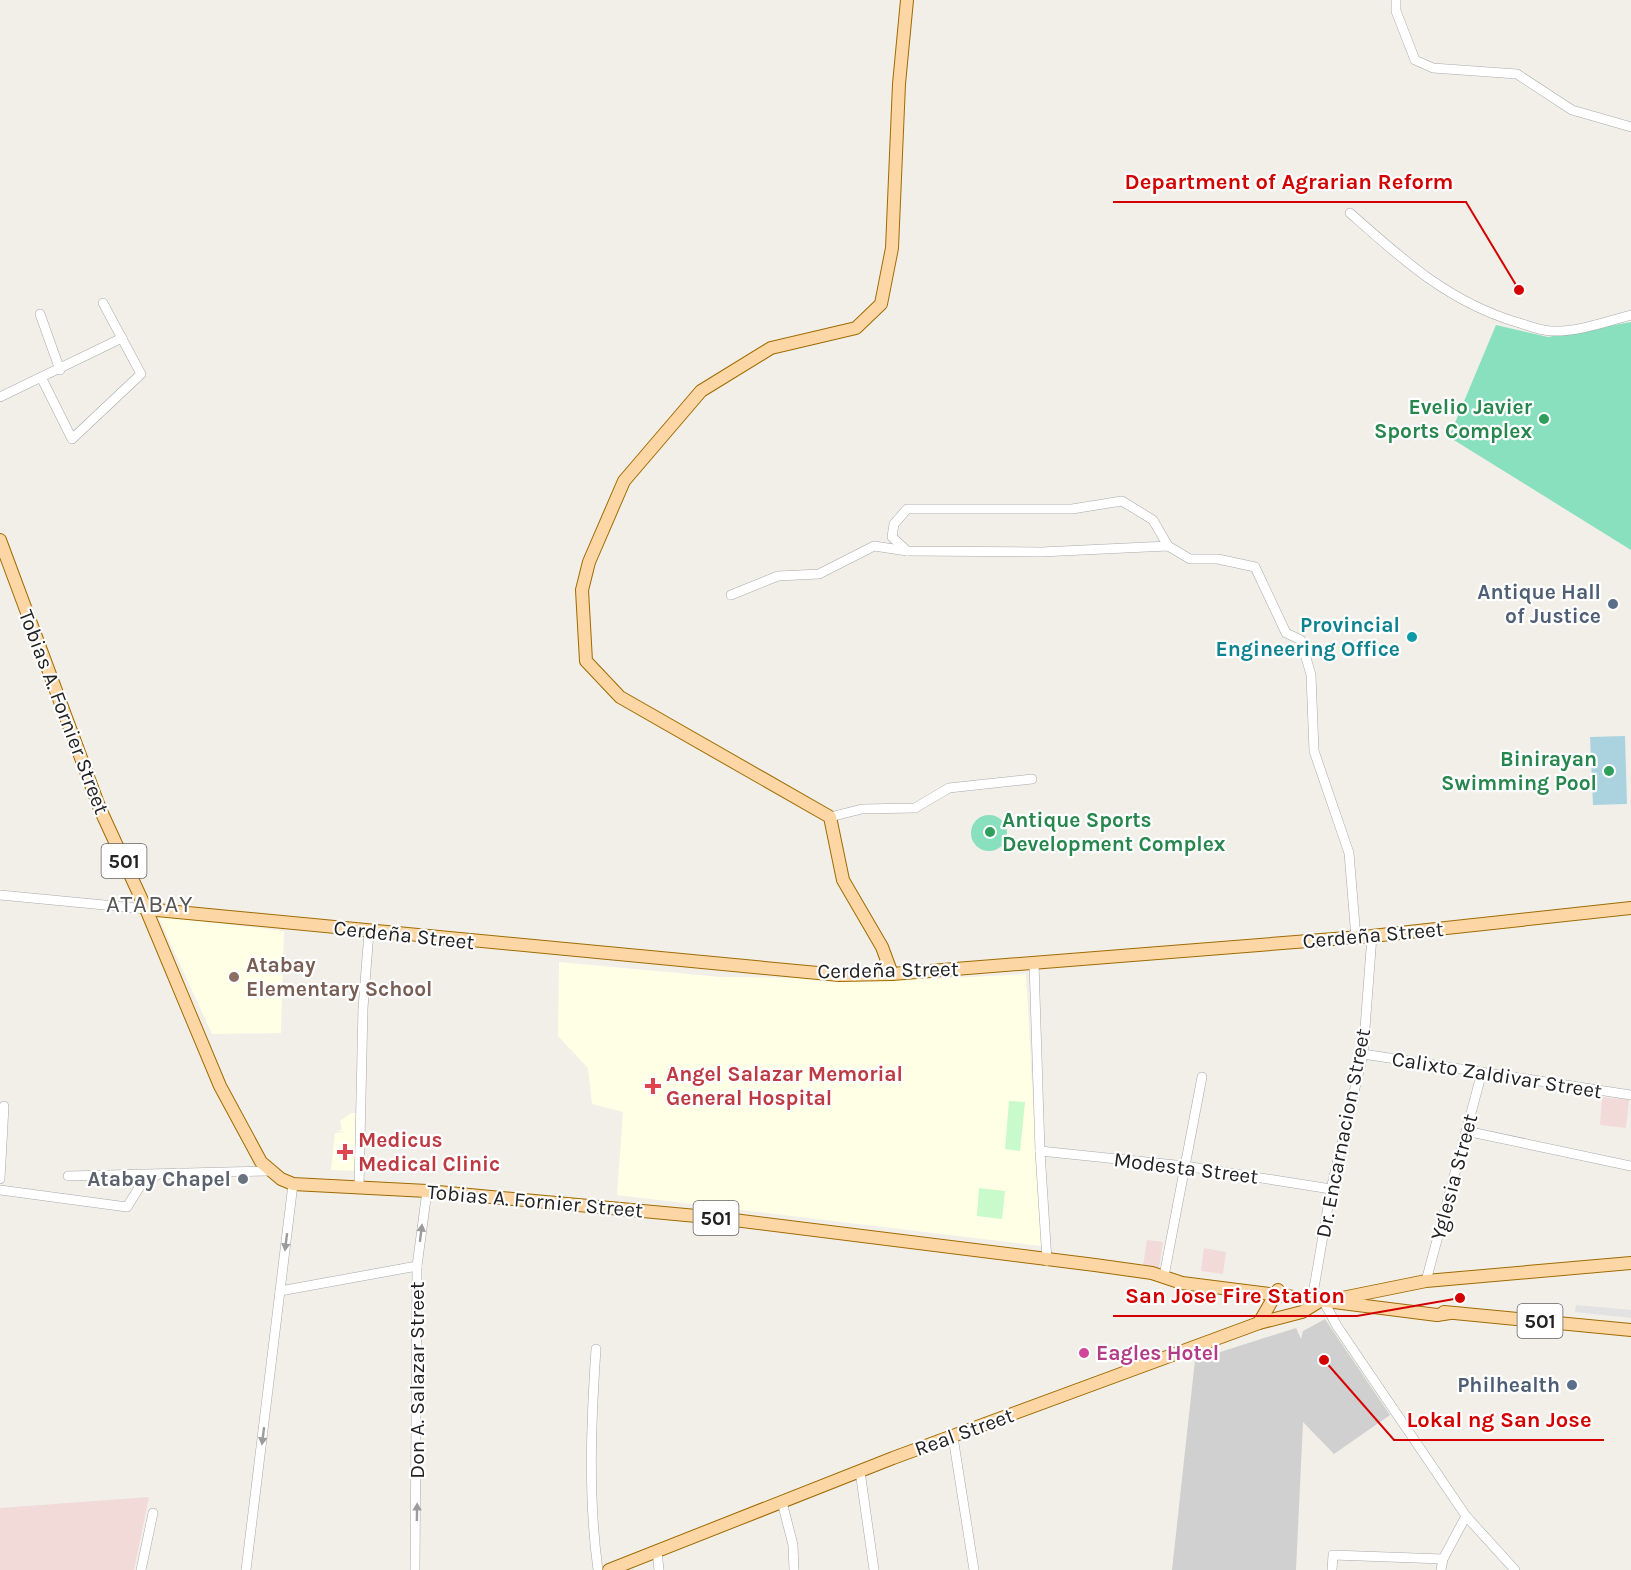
<svg xmlns="http://www.w3.org/2000/svg" width="1631" height="1570" font-family="Karla,sans-serif">
	<rect width="100%" height="100%" fill="#f2efe9"/>
	<!-- commercial -->
	<g fill="#f2dad9">
		<path d="M1602 1097 1629 1100 1626 1128 1600 1125Z"/>
		<path d="M1147 1240 1163 1242 1159 1269 1143 1266Z"/>
		<path d="M1204 1248 1226 1252 1223 1274 1201 1271Z"/>
		<path d="M149 1497 134 1570H0V1508Z"/>
	</g>
	<!-- education -->
	<g fill="#ffffe5">
		<path d="M158 916 284 931 281 1033 212 1034Z"/>
		<path d="M559 962 721 977 931 979 1026 974 1041 1246 617 1195 623 1112 592 1104 588 1068 558 1036Z"/>
		<path d="M351 1113H359L357 1171 331 1170 335 1133 348 1132 336 1131 342 1130 340 1121Z"/>
	</g>
	<!-- religious -->
	<path fill="#d0d0d0" d="M1325 1319 1390 1415 1334 1454 1303 1422 1296 1570H1172L1195 1360 1296 1328 1301 1339 1303 1331Z"/>
	<!-- park -->
	<g fill="#c8facc">
		<path d="M1009 1101 1025 1102 1020 1151 1005 1149Z"/>
		<path d="M979 1188 1005 1191 1002 1219 977 1216Z"/>
	</g>
	<!-- pitch -->
	<g fill="#88e0be">
		<path d="M1631 322V550L1449 437 1496 325 1548 337Z"/>
		<circle cx="989" cy="833" r="18"/>
	</g>
	<!-- parking -->
	<path fill="#e2e2e2" d="M1576 1305 1631 1310V1318L1575 1312Z"/>
	<!-- water -->
	<path fill="#aad3df" d="M1625 736 1627 804 1593 805 1590 737Z"/>
	<g fill="none" stroke-linecap="round" stroke-linejoin="round">
		<!-- minor casing -->
		<g stroke="#a9a9a9" stroke-width="10">
			<g id="minor">
				<path d="M1396 0V11L1415 60 1433 68 1517 74 1572 110 1631 127"/>
				<path d="M1350 213C1402 259 1447 301 1516 322 1527 325 1540 331 1551 331 1578 332 1605 322 1631 315"/>
				<path d="M40 314 60 370"/>
				<path d="M42 379 72 439 141 374 103 303"/>
				<path d="M0 397 122 338"/>
				<path d="M907 551 892 537 894 524 907 509H1072L1122 501 1153 520 1168 546"/>
				<path d="M731 595 778 576 819 574 874 546 907 551 1041 552 1168 546 1190 559H1218L1255 567 1286 633 1301 640 1311 675 1314 751 1349 853 1356 938"/>
				<path d="M830 817 862 809 915 808 949 788 1032 779"/>
				<path d="M0 895 146 909"/>
				<path d="M1034 963 1040 1151 1047 1261"/>
				<path d="M1363 1054 1631 1095"/>
				<path d="M1466 1131 1631 1166"/>
				<path d="M1040 1151 1185 1166 1331 1189"/>
				<path d="M68 1176 269 1171"/>
				<path d="M0 1179 4 1106"/>
				<path d="M359 1187 363 1008 369 932"/>
				<path d="M0 1190 127 1207 142 1183 157 1175"/>
				<path d="M1164 1276 1202 1077"/>
				<path d="M1426 1281 1482 1072"/>
				<path d="M280 1291 417 1266"/>
				<path d="M1313 1294 1331 1189 1363 1054 1372 936"/>
				<path d="M1324 1302 1337 1326 1466 1516 1515 1570"/>
				<path d="M596 1349C591 1422 588 1497 598 1570"/>
				<path d="M953 1437 974 1570"/>
				<path d="M860 1471 874 1570"/>
				<path d="M782 1502 793 1545 794 1570"/>
				<path d="M657 1551 659 1570"/>
				<path d="M141 1570 153 1513"/>
				<path d="M246 1570 293 1184"/>
				<path d="M415 1570 417 1266 427 1191"/>
				<path d="M1332 1570 1333 1555 1443 1559"/>
				<path d="M1441 1570 1443 1559 1466 1516"/>
			</g>
		</g>
		<!-- major casing -->
		<g stroke="#a06b00" stroke-width="14">
			<g id="major">
				<path d="M0 540 100 809 146 909 220 1086 261 1162 281 1179 293 1184 427 1191 718 1218 1095 1265 1152 1273 1182 1283 1437 1315 1450 1313"/>
				<path d="M146 909 839 975 892 974 1372 936 1631 908"/>
				<path d="M892 974 882 947 843 880 830 817 620 697 586 661 582 590 589 562 624 481 701 391 771 348 856 328 881 304 892 248 899 84 907 0"/>
				<path d="M1342 1298 1426 1281 1631 1263"/>
				<path d="M1444 1312 1631 1330"/>
				<path d="M1259 1323 1278 1290"/>
				<path d="M609 1570 893 1458 1259 1323 1302 1312 1320 1301"/>
			</g>
		</g>
		<!-- minor -->
		<use href="#minor" stroke="#fff" stroke-width="9"/>
		<!-- major -->
		<use href="#major" stroke="#fcd6a4" stroke-width="12"/>
	</g>
	<!-- one-way arrows -->
	<defs><path id="oneway-solid" d="M-6-.8H1V-3.2L6.5 0L1 3.2V.8H-6Z" transform="scale(1.5)"/></defs>
	<g fill="#9c9c9c">
		<use href="#oneway-solid" transform="translate(421 1233) rotate(-83)"/>
		<use href="#oneway-solid" transform="translate(286 1242) rotate(97)"/>
		<use href="#oneway-solid" transform="translate(263 1436) rotate(97)"/>
		<use href="#oneway-solid" transform="translate(417 1512) rotate(-89)"/>
	</g>
	<!-- markers -->
	<g fill="#2e9e5b" stroke="#fff" stroke-width="2">
		<circle cx="1544" cy="419" r="6"/>
		<circle cx="1609" cy="771" r="6"/>
		<circle cx="990" cy="832" r="6"/>
	</g>
	<g fill="#5c6f8a" stroke="#fff" stroke-width="2">
		<circle cx="1613" cy="604" r="6"/>
		<circle cx="1572" cy="1385" r="6"/>
	</g>
	<circle fill="#0f9aa8" stroke="#fff" stroke-width="2" cx="1412" cy="637" r="6"/>
	<circle fill="#8d6e63" stroke="#fff" stroke-width="2" cx="234" cy="977" r="6"/>
	<g fill="#e0444e" stroke="#fff" stroke-width="2">
		<path d="M650 1077h6v6h6v6h-6v6h-6v-6h-6v-6h6z"/>
		<path d="M342 1143h6v6h6v6h-6v6h-6v-6h-6v-6h6z"/>
	</g>
	<circle fill="#6b7280" stroke="#fff" stroke-width="2" cx="243" cy="1179" r="6"/>
	<circle fill="#d1479c" stroke="#fff" stroke-width="2" cx="1084" cy="1353" r="6"/>
	<g text-anchor="middle" stroke-width="4.5" stroke-linejoin="round" paint-order="stroke">
		<!-- shield labels -->
		<g fill="#fff" stroke="#646464" stroke-width="1.5">
			<rect x="101.5" y="844" width="45" height="34" rx="4.5"/>
			<rect x="693.5" y="1201" width="45" height="34" rx="4.5"/>
			<rect x="1517.5" y="1304" width="45" height="34" rx="4.5"/>
		</g>
		<g font-size="20" font-weight="bold" fill="#222">
			<text x="124" y="868">501</text>
			<text x="716" y="1225">501</text>
			<text x="1540" y="1328">501</text>
		</g>
		<!-- leisure labels -->
		<g font-size="21" font-weight="bold" fill="#27864d" stroke="#fff" text-anchor="end">
			<text x="1532" y="414">Evelio Javier<tspan x="1532" dy="24">Sports Complex</tspan></text>
			<text x="1597" y="766">Binirayan<tspan x="1597" dy="24">Swimming Pool</tspan></text>
			<text x="1002" y="827" text-anchor="start">Antique Sports<tspan x="1002" dy="24">Development Complex</tspan></text>
		</g>
		<!-- service labels -->
		<g font-size="21" font-weight="bold" fill="#4e5e75" stroke="#fff" text-anchor="end">
			<text x="1601" y="599">Antique Hall<tspan x="1601" dy="24">of Justice</tspan></text>
			<text x="1560" y="1392">Philhealth</text>
		</g>
		<!-- culture labels -->
		<g font-size="21" font-weight="bold" fill="#0d838f" stroke="#fff" text-anchor="end">
			<text x="1400" y="632">Provincial<tspan x="1400" dy="24">Engineering Office</tspan></text>
		</g>
		<!-- street labels -->
		<g font-size="21" fill="#222" stroke="#fff">
			<text transform="translate(64 712) rotate(69)" y="7">Tobias A. Fornier Street</text>
			<text transform="translate(404 935) rotate(6)" y="7">Cerdeña Street</text>
			<text transform="translate(1373 935) rotate(-5)" y="7">Cerdeña Street</text>
			<text transform="translate(888 970) rotate(-1)" y="7">Cerdeña Street</text>
			<text transform="translate(1497 1075) rotate(9)" y="7">Calixto Zaldivar Street</text>
			<text transform="translate(1343 1133) rotate(-79)" y="7">Dr. Encarnacion Street</text>
			<text transform="translate(1186 1168) rotate(7)" y="7">Modesta Street</text>
			<text transform="translate(1454 1177) rotate(-75)" y="7">Yglesia Street</text>
			<text transform="translate(535 1201) rotate(5)" y="7">Tobias A. Fornier Street</text>
			<text transform="translate(417 1380) rotate(-90)" y="7">Don A. Salazar Street</text>
			<text transform="translate(964 1432) rotate(-20)" y="7">Real Street</text>
		</g>
		<!-- education labels -->
		<g font-size="21" font-weight="bold" fill="#785e54" stroke="#fff" text-anchor="start">
			<text x="246" y="972">Atabay<tspan x="246" dy="24">Elementary School</tspan></text>
		</g>
		<!-- health labels -->
		<g font-size="21" font-weight="bold" fill="#be3a42" stroke="#fff" text-anchor="start">
			<text x="666" y="1081">Angel Salazar Memorial<tspan x="666" dy="24">General Hospital</tspan></text>
			<text x="358" y="1147">Medicus<tspan x="358" dy="24">Medical Clinic</tspan></text>
		</g>
		<!-- worship labels -->
		<g font-size="21" font-weight="bold" fill="#5b616d" stroke="#fff" text-anchor="end">
			<text x="231" y="1186">Atabay Chapel</text>
		</g>
		<!-- hotel labels -->
		<g font-size="21" font-weight="bold" fill="#b23c85" stroke="#fff" text-anchor="start">
			<text x="1096" y="1360">Eagles Hotel</text>
		</g>
		<!-- quarter labels -->
		<g font-size="24" letter-spacing="1.5" fill="#555" stroke="#fff">
			<text x="150" y="912">ATABAY</text>
		</g>
	</g>
	<!-- callouts -->
	<path fill="none" stroke="#d40000" stroke-width="2" d="M1519 290L1466 202H1113M1460 1298L1357 1316H1113M1324 1360L1394 1440H1604"/>
	<g fill="#d40000" stroke="#fff" stroke-width="2">
		<circle cx="1519" cy="290" r="6"/>
		<circle cx="1460" cy="1298" r="6"/>
		<circle cx="1324" cy="1360" r="6"/>
	</g>
	<g font-size="22" text-anchor="middle" font-weight="bold" fill="#d40000" stroke="#fff" stroke-width="4.5" stroke-linejoin="round" paint-order="stroke">
		<text x="1289" y="189">Department of Agrarian Reform</text>
		<text x="1235" y="1303">San Jose Fire Station</text>
		<text x="1499" y="1427">Lokal ng San Jose</text>
	</g>
</svg>
